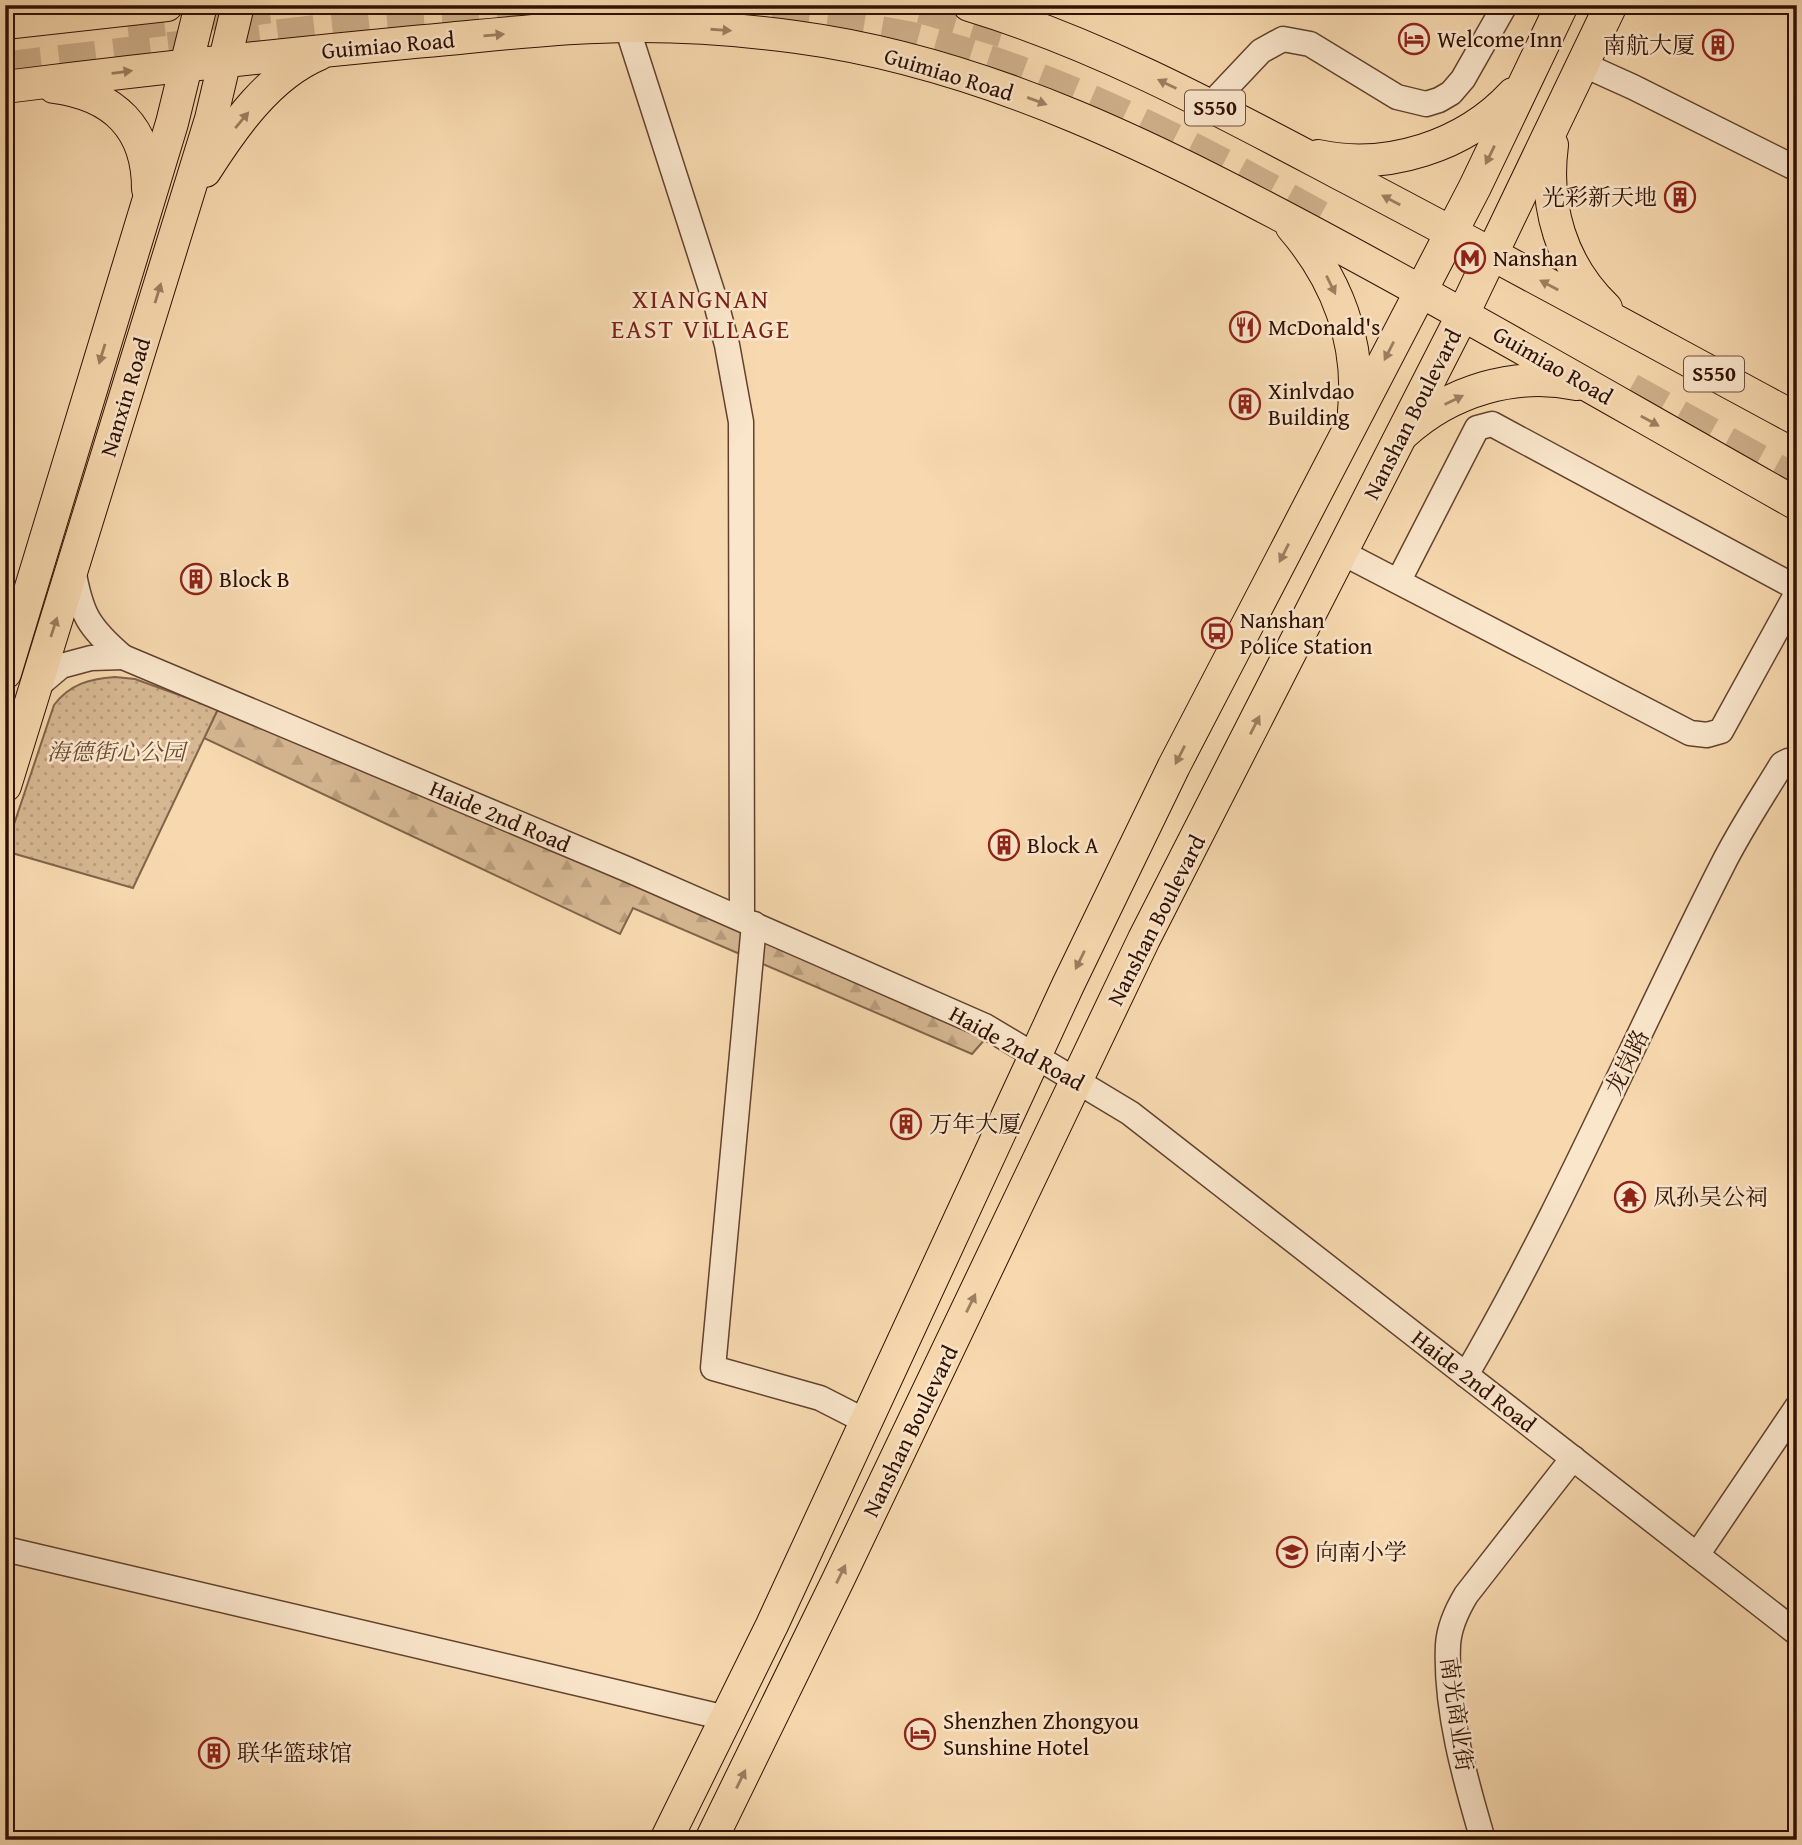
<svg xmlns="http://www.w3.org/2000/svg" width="1802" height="1845" font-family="'Gentium Book Plus','Noto Serif SC',serif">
	<defs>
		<pattern id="forest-firs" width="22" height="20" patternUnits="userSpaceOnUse" patternTransform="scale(1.75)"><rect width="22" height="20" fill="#d6b792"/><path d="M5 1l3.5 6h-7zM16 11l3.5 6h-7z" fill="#b89c7c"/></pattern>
		<pattern id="park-dots" width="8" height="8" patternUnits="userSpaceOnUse" patternTransform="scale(1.75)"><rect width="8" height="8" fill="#d6b792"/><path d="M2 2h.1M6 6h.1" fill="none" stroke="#b89c7c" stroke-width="1.8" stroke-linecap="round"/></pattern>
	</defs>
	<rect width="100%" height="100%" fill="#f8d9af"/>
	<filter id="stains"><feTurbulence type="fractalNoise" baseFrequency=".00286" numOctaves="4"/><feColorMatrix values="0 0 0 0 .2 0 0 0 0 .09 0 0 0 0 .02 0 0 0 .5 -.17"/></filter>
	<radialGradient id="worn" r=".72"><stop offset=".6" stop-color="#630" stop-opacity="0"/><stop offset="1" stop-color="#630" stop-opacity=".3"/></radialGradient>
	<!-- forest -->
	<path fill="url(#forest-firs)" stroke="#82644a" stroke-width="2" d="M218 709 444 801 986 1038 972 1054 633 908 620 934 204 738Z"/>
	<!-- park -->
	<path fill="url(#park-dots)" stroke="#82644a" stroke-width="2" d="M115 677 135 679 218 709 133 888 5 851 54 705C70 684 89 679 115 677Z"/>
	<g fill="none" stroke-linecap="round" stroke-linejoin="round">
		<!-- highway-tunnel -->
		<g stroke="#d0b18c" stroke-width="37" stroke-dasharray="37 18" stroke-linecap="butt">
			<path d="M922 5 1003 29"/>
			<path d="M127 22 269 5"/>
			<path d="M5 70C107 58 209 46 311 34 510 11 712 0 909 40 1056 77 1189 147 1321 220"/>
			<path d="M1629 391 1797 484"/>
		</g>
		<!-- minor casing -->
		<g stroke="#61422d" stroke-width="27">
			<g id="minor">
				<path d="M627 27 717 307 727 345 741 422 742 918"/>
				<path d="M1582 64 1633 87 1797 169"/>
				<path d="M1210 105 1261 51 1283 39 1310 44 1397 97 1426 104 1439 100 1451 93 1463 79 1505 5"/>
				<path d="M1341 552 1690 733 1707 735 1721 731 1797 593"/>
				<path d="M73 569C81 614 88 627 123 657L629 870 985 1026 1130 1113 1797 1633"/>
				<path d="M1399 580 1477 428 1492 424 1797 588"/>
				<path d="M35 688 61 666 91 658 123 657"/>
				<path d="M754 924 713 1368 820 1398 867 1422"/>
				<path d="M1466 1375C1562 1210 1636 1034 1723 864 1740 830 1762 797 1782 764L1788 761 1797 763"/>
				<path d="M5 1549 726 1718"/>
				<path d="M1697 1555 1797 1407"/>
				<path d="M1483 1840C1465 1779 1445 1709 1448 1645 1449 1627 1457 1610 1466 1595L1573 1458"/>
			</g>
		</g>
		<!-- major casing -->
		<g stroke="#2f1002" stroke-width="34">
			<g id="major">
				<path d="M969 5C1098 44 1216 108 1335 171 1490 252 1643 336 1797 419"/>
				<path d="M5 23 167 5"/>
				<path d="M5 87C141 70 278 55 414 42 475 37 535 29 596 27 662 24 730 28 796 37 991 63 1167 154 1338 246 1492 329 1644 418 1797 504"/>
				<path d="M54 87C114 95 148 128 148 189"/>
				<path d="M1552 145C1544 206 1561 265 1606 308"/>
				<path d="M1318 156C1387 171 1465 146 1513 94"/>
				<path d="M205 171C233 127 269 75 319 54"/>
				<path d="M1292 227C1337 279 1361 342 1354 411"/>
				<path d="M1404 433C1450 391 1515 371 1577 384"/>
				<path d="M5 673 172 123 201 5"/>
				<path d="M5 786 211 119 238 5"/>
				<path d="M666 1840 772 1625 1068 985 1174 766 1475 187 1562 5"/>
				<path d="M711 1840 838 1580 1144 939 1463 314 1611 5"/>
			</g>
		</g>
		<!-- minor -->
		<use href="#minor" stroke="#fae6cb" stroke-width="24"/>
		<!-- major -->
		<use href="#major" stroke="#f8d9af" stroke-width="32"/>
	</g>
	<!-- one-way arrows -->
	<defs><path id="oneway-solid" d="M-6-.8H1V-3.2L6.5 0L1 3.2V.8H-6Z" transform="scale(1.75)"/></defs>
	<g fill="#9e7f61">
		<use href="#oneway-solid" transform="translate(721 30) rotate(4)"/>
		<use href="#oneway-solid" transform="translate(494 35) rotate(-5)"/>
		<use href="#oneway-solid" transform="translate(122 72) rotate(-7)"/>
		<use href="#oneway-solid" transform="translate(1167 84) rotate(-154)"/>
		<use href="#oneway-solid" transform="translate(1037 101) rotate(20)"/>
		<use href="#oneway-solid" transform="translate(242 120) rotate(-50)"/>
		<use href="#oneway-solid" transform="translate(1490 155) rotate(116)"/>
		<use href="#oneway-solid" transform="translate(1391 200) rotate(-152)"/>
		<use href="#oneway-solid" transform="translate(1331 285) rotate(64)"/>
		<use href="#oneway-solid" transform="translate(1549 285) rotate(-152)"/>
		<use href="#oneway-solid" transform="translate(158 293) rotate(-73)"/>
		<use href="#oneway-solid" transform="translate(1389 351) rotate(117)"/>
		<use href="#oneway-solid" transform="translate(102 354) rotate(107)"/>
		<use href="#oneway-solid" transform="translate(1454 400) rotate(-26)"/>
		<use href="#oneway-solid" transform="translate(1650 421) rotate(29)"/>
		<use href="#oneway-solid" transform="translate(1284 553) rotate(117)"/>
		<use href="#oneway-solid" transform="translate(54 627) rotate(-72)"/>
		<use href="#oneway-solid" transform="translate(1255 725) rotate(-63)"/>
		<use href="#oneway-solid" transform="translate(1180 755) rotate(117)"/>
		<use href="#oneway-solid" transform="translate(1080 960) rotate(116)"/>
		<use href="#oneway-solid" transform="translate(971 1303) rotate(-64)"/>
		<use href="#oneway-solid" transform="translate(841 1574) rotate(-64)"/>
		<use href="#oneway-solid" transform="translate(741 1779) rotate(-64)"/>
	</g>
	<!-- icons -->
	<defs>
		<g id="hotel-ring" transform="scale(1.575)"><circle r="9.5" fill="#fae6cb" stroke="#8f2418" stroke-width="1.5"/><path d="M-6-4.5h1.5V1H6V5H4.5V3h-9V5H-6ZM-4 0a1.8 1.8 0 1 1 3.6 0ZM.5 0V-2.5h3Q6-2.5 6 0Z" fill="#8f2418"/></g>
		<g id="building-ring" transform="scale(1.575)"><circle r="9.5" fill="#fae6cb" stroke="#8f2418" stroke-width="1.5"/><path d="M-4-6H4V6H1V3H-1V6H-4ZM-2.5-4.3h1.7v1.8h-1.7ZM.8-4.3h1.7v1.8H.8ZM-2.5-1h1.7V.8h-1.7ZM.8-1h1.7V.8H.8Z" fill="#8f2418"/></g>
		<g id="metro-ring" transform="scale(1.575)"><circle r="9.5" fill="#fae6cb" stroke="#8f2418" stroke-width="1.5"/><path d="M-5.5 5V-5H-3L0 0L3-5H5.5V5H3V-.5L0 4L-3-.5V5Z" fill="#8f2418"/></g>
		<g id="restaurant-ring" transform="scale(1.575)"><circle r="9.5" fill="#fae6cb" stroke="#8f2418" stroke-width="1.5"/><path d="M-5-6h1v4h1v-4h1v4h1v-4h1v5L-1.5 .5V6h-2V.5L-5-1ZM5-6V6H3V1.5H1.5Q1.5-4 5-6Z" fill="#8f2418"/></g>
		<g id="bus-ring" transform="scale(1.575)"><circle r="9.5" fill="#fae6cb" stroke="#8f2418" stroke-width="1.5"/><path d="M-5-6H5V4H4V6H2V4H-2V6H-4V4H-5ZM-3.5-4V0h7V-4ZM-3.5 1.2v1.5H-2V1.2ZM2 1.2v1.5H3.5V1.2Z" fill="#8f2418"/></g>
		<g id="temple-ring" transform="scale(1.575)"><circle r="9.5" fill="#fae6cb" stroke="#8f2418" stroke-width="1.5"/><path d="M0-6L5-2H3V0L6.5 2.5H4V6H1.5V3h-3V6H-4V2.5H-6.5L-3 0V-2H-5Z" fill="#8f2418"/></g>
		<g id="school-ring" transform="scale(1.575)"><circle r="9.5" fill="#fae6cb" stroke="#8f2418" stroke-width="1.5"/><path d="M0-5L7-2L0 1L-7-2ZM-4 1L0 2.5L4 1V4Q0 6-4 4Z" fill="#8f2418"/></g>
	</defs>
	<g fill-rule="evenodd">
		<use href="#hotel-ring" x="1414" y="39"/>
		<use href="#building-ring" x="1718" y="45"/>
		<use href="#building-ring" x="1680" y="197"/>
		<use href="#metro-ring" x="1470" y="258"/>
		<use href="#restaurant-ring" x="1245" y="327"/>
		<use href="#building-ring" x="1245" y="404"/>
		<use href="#building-ring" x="196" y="579"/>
		<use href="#bus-ring" x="1217" y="633"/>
		<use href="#building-ring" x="1004" y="845"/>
		<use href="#building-ring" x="906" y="1124"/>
		<use href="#temple-ring" x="1630" y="1197"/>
		<use href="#school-ring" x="1292" y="1552"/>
		<use href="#hotel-ring" x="920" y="1734"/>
		<use href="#building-ring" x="214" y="1753"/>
	</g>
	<g text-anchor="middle" stroke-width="5" stroke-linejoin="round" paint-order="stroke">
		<!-- shield labels -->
		<g fill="#fae6cb" stroke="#6c503e" stroke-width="2">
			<rect x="1185" y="90.5" width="60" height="35" rx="5"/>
			<rect x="1684" y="356.5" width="60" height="35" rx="5"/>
		</g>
		<g font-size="21" font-weight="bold" fill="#2f1002">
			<text x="1215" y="115">S550</text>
			<text x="1714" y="381">S550</text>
		</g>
		<!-- poi labels -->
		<g font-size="23" fill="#2f1002" stroke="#fae6cb" text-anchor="start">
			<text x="1437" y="47">Welcome Inn</text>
			<text x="1695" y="53" text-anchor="end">南航大厦</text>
			<text x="1657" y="205" text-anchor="end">光彩新天地</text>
			<text x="1493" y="266">Nanshan</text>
			<text x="1268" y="335">McDonald's</text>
			<text x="1268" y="399">Xinlvdao<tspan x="1268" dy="26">Building</tspan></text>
			<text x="219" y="587">Block B</text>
			<text x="1240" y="628">Nanshan<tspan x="1240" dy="26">Police Station</tspan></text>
			<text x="1027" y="853">Block A</text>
			<text x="929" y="1132">万年大厦</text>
			<text x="1653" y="1205">凤孙吴公祠</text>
			<text x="1315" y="1560">向南小学</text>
			<text x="943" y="1729">Shenzhen Zhongyou<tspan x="943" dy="26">Sunshine Hotel</tspan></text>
			<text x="237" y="1761">联华篮球馆</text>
		</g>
		<!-- street labels -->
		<g font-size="23" fill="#2f1002" stroke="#fae6cb">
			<text transform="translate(388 45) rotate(-5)" y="8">Guimiao Road</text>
			<text transform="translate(949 74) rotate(17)" y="8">Guimiao Road</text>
			<text transform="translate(1553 365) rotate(30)" y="8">Guimiao Road</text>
			<text transform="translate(125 397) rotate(-73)" y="8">Nanxin Road</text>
			<text transform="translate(1412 414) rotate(-63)" y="8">Nanshan Boulevard</text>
			<text transform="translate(500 816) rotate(23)" y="8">Haide 2nd Road</text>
			<text transform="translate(1156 920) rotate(-63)" y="8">Nanshan Boulevard</text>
			<text transform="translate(1017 1048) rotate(29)" y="8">Haide 2nd Road</text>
			<text transform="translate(1627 1062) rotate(-64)" y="8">龙岗路</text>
			<text transform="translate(1474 1381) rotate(38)" y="8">Haide 2nd Road</text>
			<text transform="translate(910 1431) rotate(-64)" y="8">Nanshan Boulevard</text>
			<text transform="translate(1457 1714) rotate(82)" y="8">南光商业街</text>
		</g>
		<!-- park labels -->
		<g font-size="23" font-style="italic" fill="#694a34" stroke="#fae6cb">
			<text x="116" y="760">海德街心公园</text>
		</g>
		<!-- quarter labels -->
		<g font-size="26" letter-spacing="2" fill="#7a1f14" stroke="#fae6cb">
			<text x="701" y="308">XIANGNAN<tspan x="701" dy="30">EAST VILLAGE</tspan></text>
		</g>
	</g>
	<!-- margin -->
	<rect width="1802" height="1845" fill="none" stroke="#f8d9af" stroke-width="28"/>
	<rect x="7" y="7" width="1788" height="1831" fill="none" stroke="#2f1002" stroke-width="3.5"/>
	<rect x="14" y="14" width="1774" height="1817" fill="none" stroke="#2f1002" stroke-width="2"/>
	<rect width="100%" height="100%" filter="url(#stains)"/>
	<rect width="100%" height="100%" fill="url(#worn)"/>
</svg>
